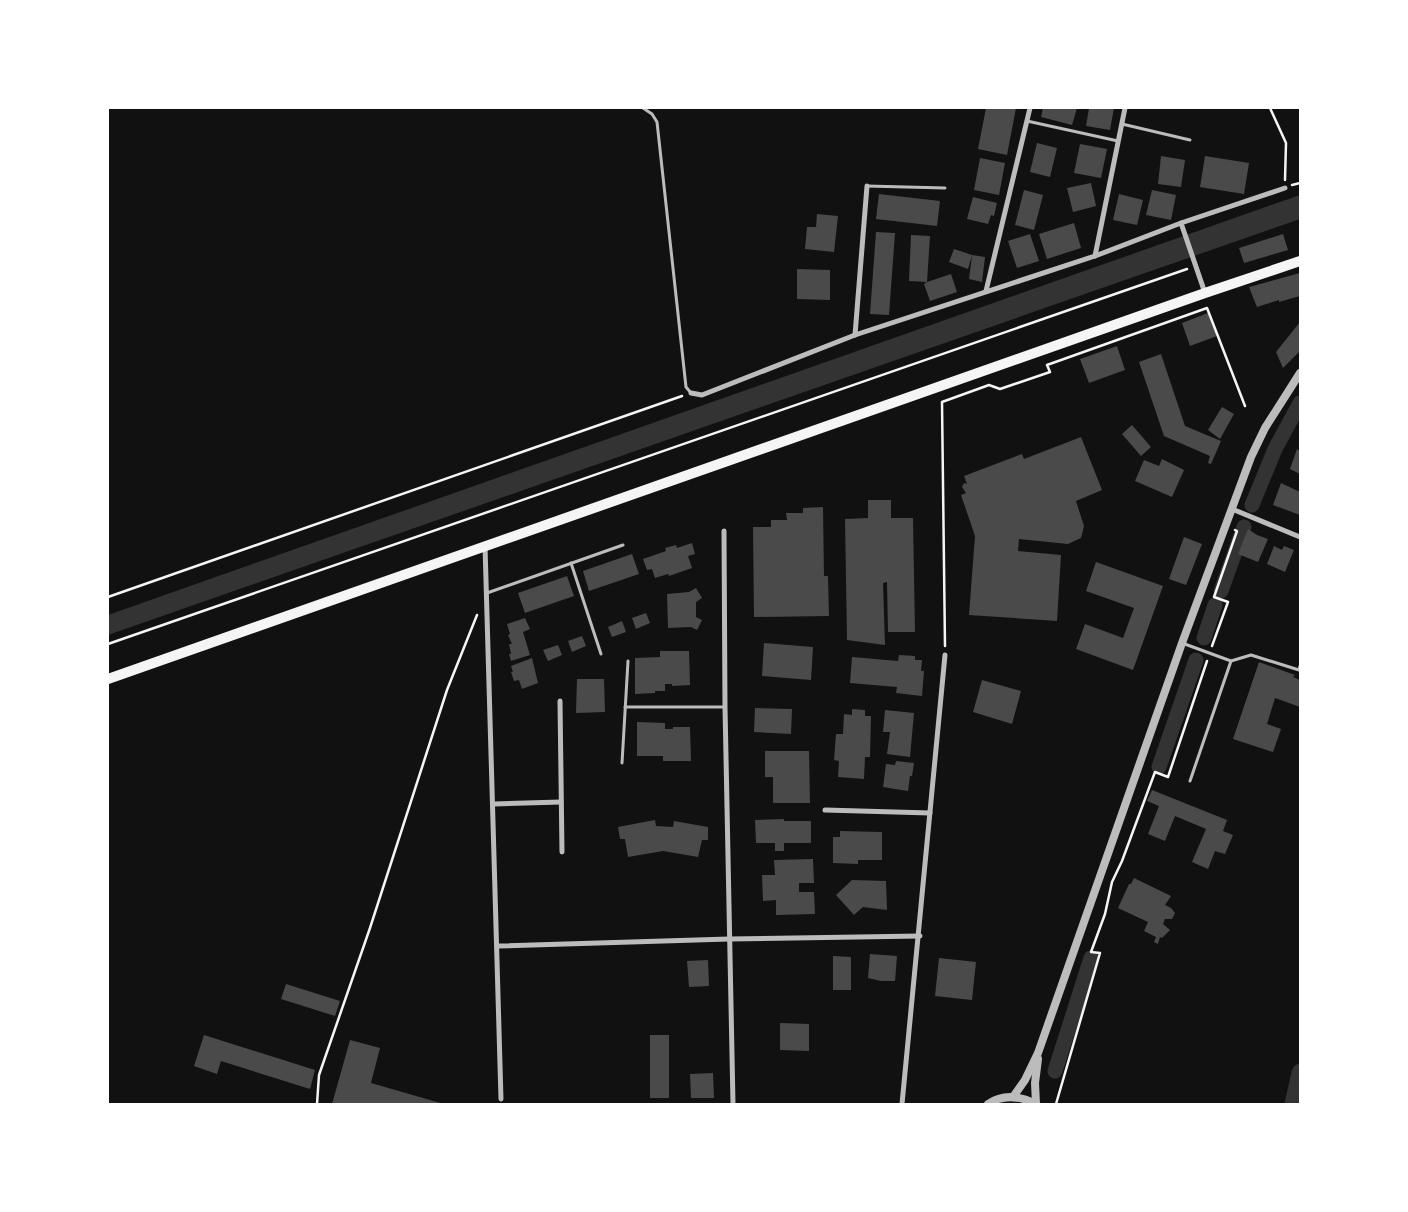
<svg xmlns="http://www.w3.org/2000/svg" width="1408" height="1212" font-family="Quicksand,sans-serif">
	<rect width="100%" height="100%" fill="#111"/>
	<!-- water -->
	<path fill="#333" d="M1300 195V219L108 635V615Z"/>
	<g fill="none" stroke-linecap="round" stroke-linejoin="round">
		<!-- canal -->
		<g stroke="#333" stroke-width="15">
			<path d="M1252 505 1275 449 1300 403"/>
			<path d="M1221 591 1244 527"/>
			<path d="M1204 638 1215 605"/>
			<path d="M1159 767 1196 660"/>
			<path d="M1055 1071 1091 958"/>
			<path d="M1292 1104 1299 1073 1300 1071"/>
		</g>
	</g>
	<!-- building -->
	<g fill="#4a4a4a">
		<path d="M986 108H1016L1007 155 978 149Z"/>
		<path d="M1043 108H1077L1072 125 1041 117Z"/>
		<path d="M1089 108H1114L1110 130 1086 126Z"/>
		<path d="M1037 143 1057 148 1050 177 1030 172Z"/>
		<path d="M1080 144 1107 149 1101 178 1074 173Z"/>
		<path d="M1161 156 1185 160 1181 187 1158 184Z"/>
		<path d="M1205 156 1249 163 1244 194 1200 187Z"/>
		<path d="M980 158 1005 163 999 195 974 190Z"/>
		<path d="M1091 183 1096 206 1073 212 1067 188Z"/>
		<path d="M1024 190 1043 195 1034 230 1015 225Z"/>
		<path d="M1152 190 1176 195 1171 220 1146 215Z"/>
		<path d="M879 194 940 201 937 226 876 219Z"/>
		<path d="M1119 194 1143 200 1137 225 1113 220Z"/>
		<path d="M973 197 997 203 994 216 991 215 988 224 967 219Z"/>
		<path d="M817 214 838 216 834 252 805 249 807 227H816Z"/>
		<path d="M1074 223 1081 248 1047 259 1039 234Z"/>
		<path d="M876 232 895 233 889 315 870 314Z"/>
		<path d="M1030 234 1039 261 1017 268 1008 241Z"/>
		<path d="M1283 234 1288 250 1244 263 1239 248Z"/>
		<path d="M911 235 930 236 927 282 951 274 957 292 930 301 924 284 927 282 909 281Z"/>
		<path d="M954 249 972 255 985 257 982 282 969 279 972 255 968 269 949 262Z"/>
		<path d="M797 269 830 270V300L797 299Z"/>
		<path d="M1300 273V296L1279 302V300L1257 307 1249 287Z"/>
		<path d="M1208 313 1217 336 1190 346 1182 323Z"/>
		<path d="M1300 322V351L1283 368 1276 352Z"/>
		<path d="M1117 346 1125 370 1089 383 1080 359Z"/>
		<path d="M1161 354 1185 426 1221 441 1211 464 1208 463 1210 456 1164 436 1139 362Z"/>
		<path d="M1222 407 1234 414 1220 439 1208 430Z"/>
		<path d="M1132 425 1151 447 1141 456 1122 434Z"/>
		<path d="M1081 437 1102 490 1076 501 1084 526 1081 538 1068 544 1019 539 1018 551 1061 555 1057 621 969 615 975 536 961 495 966 493 962 487 964 483 967 484 964 476 1022 454 1024 459Z"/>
		<path d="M1297 449 1300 451V474L1290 469Z"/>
		<path d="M1162 459 1184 470 1172 497 1135 481 1144 460 1159 466Z"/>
		<path d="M1281 483 1300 492V515L1273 505Z"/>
		<path d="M868 500H891V518H913L915 632H888L887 582 883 583 885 645 847 640 845 519 868 518Z"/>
		<path d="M823 507 824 576H828L829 616 754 617 753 527H771V520H787L786 513H803V508Z"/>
		<path d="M1248 529 1257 535 1268 539 1258 562 1238 554Z"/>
		<path d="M1184 537 1202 544 1186 585 1169 579Z"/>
		<path d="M692 543 695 554 688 556 692 568 669 576 668 574 655 578 652 569 647 570 643 559 666 551 665 548 676 545 677 548Z"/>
		<path d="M1274 546 1282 550 1284 546 1294 550 1285 572 1267 564Z"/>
		<path d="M632 554 639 574 589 591 583 571Z"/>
		<path d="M1096 562 1163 586 1133 670 1076 649 1085 624 1123 638 1134 608 1086 591Z"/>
		<path d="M567 576 574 596 525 613 518 593Z"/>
		<path d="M696 588 702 598 696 602V617L702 620 697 630 691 627 668 628 667 594 689 592Z"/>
		<path d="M646 613 650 623 636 629 632 618Z"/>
		<path d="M525 618 530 629 523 632 530 655 511 661 509 654H511L509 644H512L508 635 510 634 507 624Z"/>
		<path d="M622 621 626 632 612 637 608 627Z"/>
		<path d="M582 636 586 646 572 652 568 641Z"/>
		<path d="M764 643 813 647 811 680 762 676Z"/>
		<path d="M558 645 562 655 548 661 543 650Z"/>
		<path d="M660 651H689L690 685 672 686V684H665V691H655V693L635 694V658L660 657Z"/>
		<path d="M899 655 915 656V660H922L921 671H924L922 696 896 693 897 687 850 683 852 657 898 661Z"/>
		<path d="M532 658 538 683 522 689 519 680 514 681 511 672H513L511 666Z"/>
		<path d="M1259 662 1295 675 1293 677 1300 680V707L1275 698 1267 724 1281 729 1273 752 1233 739Z"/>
		<path d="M577 679H604L605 712 576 713Z"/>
		<path d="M982 680 1021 691 1012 724 973 712Z"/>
		<path d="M755 708 792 709 791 734 754 732Z"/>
		<path d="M852 709 865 710V716H871L870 757H865L864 779 838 777 839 761 834 760 836 734H843L844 714 852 715Z"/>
		<path d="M885 710 914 713 910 757 887 754 890 732H883Z"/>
		<path d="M637 722 665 723V729H673V727H690L691 761H663V756H637Z"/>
		<path d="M765 751H809L810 803H773V777H765Z"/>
		<path d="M896 761 914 763 912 776H910L908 791 883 787 886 764 895 765Z"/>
		<path d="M1152 790 1227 820 1223 831 1233 835 1225 854 1215 851 1208 869 1192 862 1206 829 1175 816 1165 841 1148 834 1159 806 1147 801Z"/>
		<path d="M784 819V821H811V843H784V851H775V843H756L755 820Z"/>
		<path d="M655 820 656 826 673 827 674 821 708 827V840H702L698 857 663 851 628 857 625 839H620L618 827Z"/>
		<path d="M840 831 882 832V860H858V864L833 863V837H840Z"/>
		<path d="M813 859 814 883H799V892H814L815 914 776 915V900L763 901 762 875H775L774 860Z"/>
		<path d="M1134 878 1171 896 1165 905 1171 908 1175 913 1172 919H1165L1163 924 1170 930 1162 938 1160 937 1158 944 1154 942 1156 937 1144 931 1148 922 1118 908 1129 884H1131Z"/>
		<path d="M852 880 886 881 887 910 863 907 854 915 836 895Z"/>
		<path d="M870 954 897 956 895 981H881L868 978Z"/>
		<path d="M833 956 851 957V990H833Z"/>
		<path d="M939 958 976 962 972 1000 935 996Z"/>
		<path d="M708 960 709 986 689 987 687 961Z"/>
		<path d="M286 984 340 1001 335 1016 281 999Z"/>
		<path d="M780 1023 809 1024V1051L780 1050Z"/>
		<path d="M204 1035 315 1070 310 1089 221 1061 217 1074 194 1066Z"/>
		<rect x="650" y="1035" width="19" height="63"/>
		<path d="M350 1040 380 1048 371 1083 444 1104H332Z"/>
		<path d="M713 1073 714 1098H691L690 1074Z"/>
	</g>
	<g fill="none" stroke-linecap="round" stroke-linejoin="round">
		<!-- path -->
		<g stroke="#f5f5f5" stroke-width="2.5">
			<path d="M1270 108 1286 143 1285 180"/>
			<path d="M1292 185 1300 183"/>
			<path d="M108 597 682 396"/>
			<path d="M108 644 1187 269"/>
			<path d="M945 646 942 402 989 385 1000 389 1050 372 1047 365 1207 308 1245 406"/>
			<path d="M1212 646 1228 602 1214 597 1237 531 1235 530"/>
			<path d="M317 1104 319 1075 370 928 447 690 477 615"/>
			<path d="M1056 1104 1100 953 1091 952 1105 914 1112 882 1122 861 1155 772 1168 777 1207 661"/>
		</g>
		<!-- service -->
		<g stroke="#bcbcbc" stroke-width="3">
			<path d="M643 108 652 114 657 122 686 387 691 393"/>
			<path d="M1027 121 1118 141"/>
			<path d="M1122 124 1190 140"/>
			<path d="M867 186 945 188"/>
			<path d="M571 563 601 654"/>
			<path d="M487 593 623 545"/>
			<path d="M1182 643 1231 661 1251 655 1299 670 1300 666"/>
			<path d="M625 707H725"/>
			<path d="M622 763 628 661"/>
			<path d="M1190 781 1231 661"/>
		</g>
		<!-- minor -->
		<g stroke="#bcbcbc" stroke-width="5">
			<path d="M1181 223 1205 293"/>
			<path d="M1095 256 1125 108"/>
			<path d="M986 291 1030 108"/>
			<path d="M855 335 867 186"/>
			<path d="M691 393 702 395 855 335 1095 256 1181 223 1285 188"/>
			<path d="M1232 509 1300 537"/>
			<path d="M724 531 725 707 733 1104"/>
			<path d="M485 546 501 1099"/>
			<path d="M560 701 562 852"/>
			<path d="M494 804 561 802"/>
			<path d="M825 810 930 813"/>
			<path d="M498 946 729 939 920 936"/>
			<path d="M902 1104 945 655"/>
		</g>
		<!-- tertiary -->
		<g stroke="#bcbcbc" stroke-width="8">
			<path d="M1013 1097 1025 1080 1038 1053 1182 643 1251 457 1265 428 1300 373"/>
			<path d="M988 1104C1003 1094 1020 1096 1036 1104"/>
			<path d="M1036 1104 1035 1083 1038 1059"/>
		</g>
		<!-- primary -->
		<path stroke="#f5f5f5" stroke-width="10" d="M108 679 1205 293 1300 261"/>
	</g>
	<!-- border -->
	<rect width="1408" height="1212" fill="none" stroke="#ffffff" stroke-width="218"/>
</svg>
